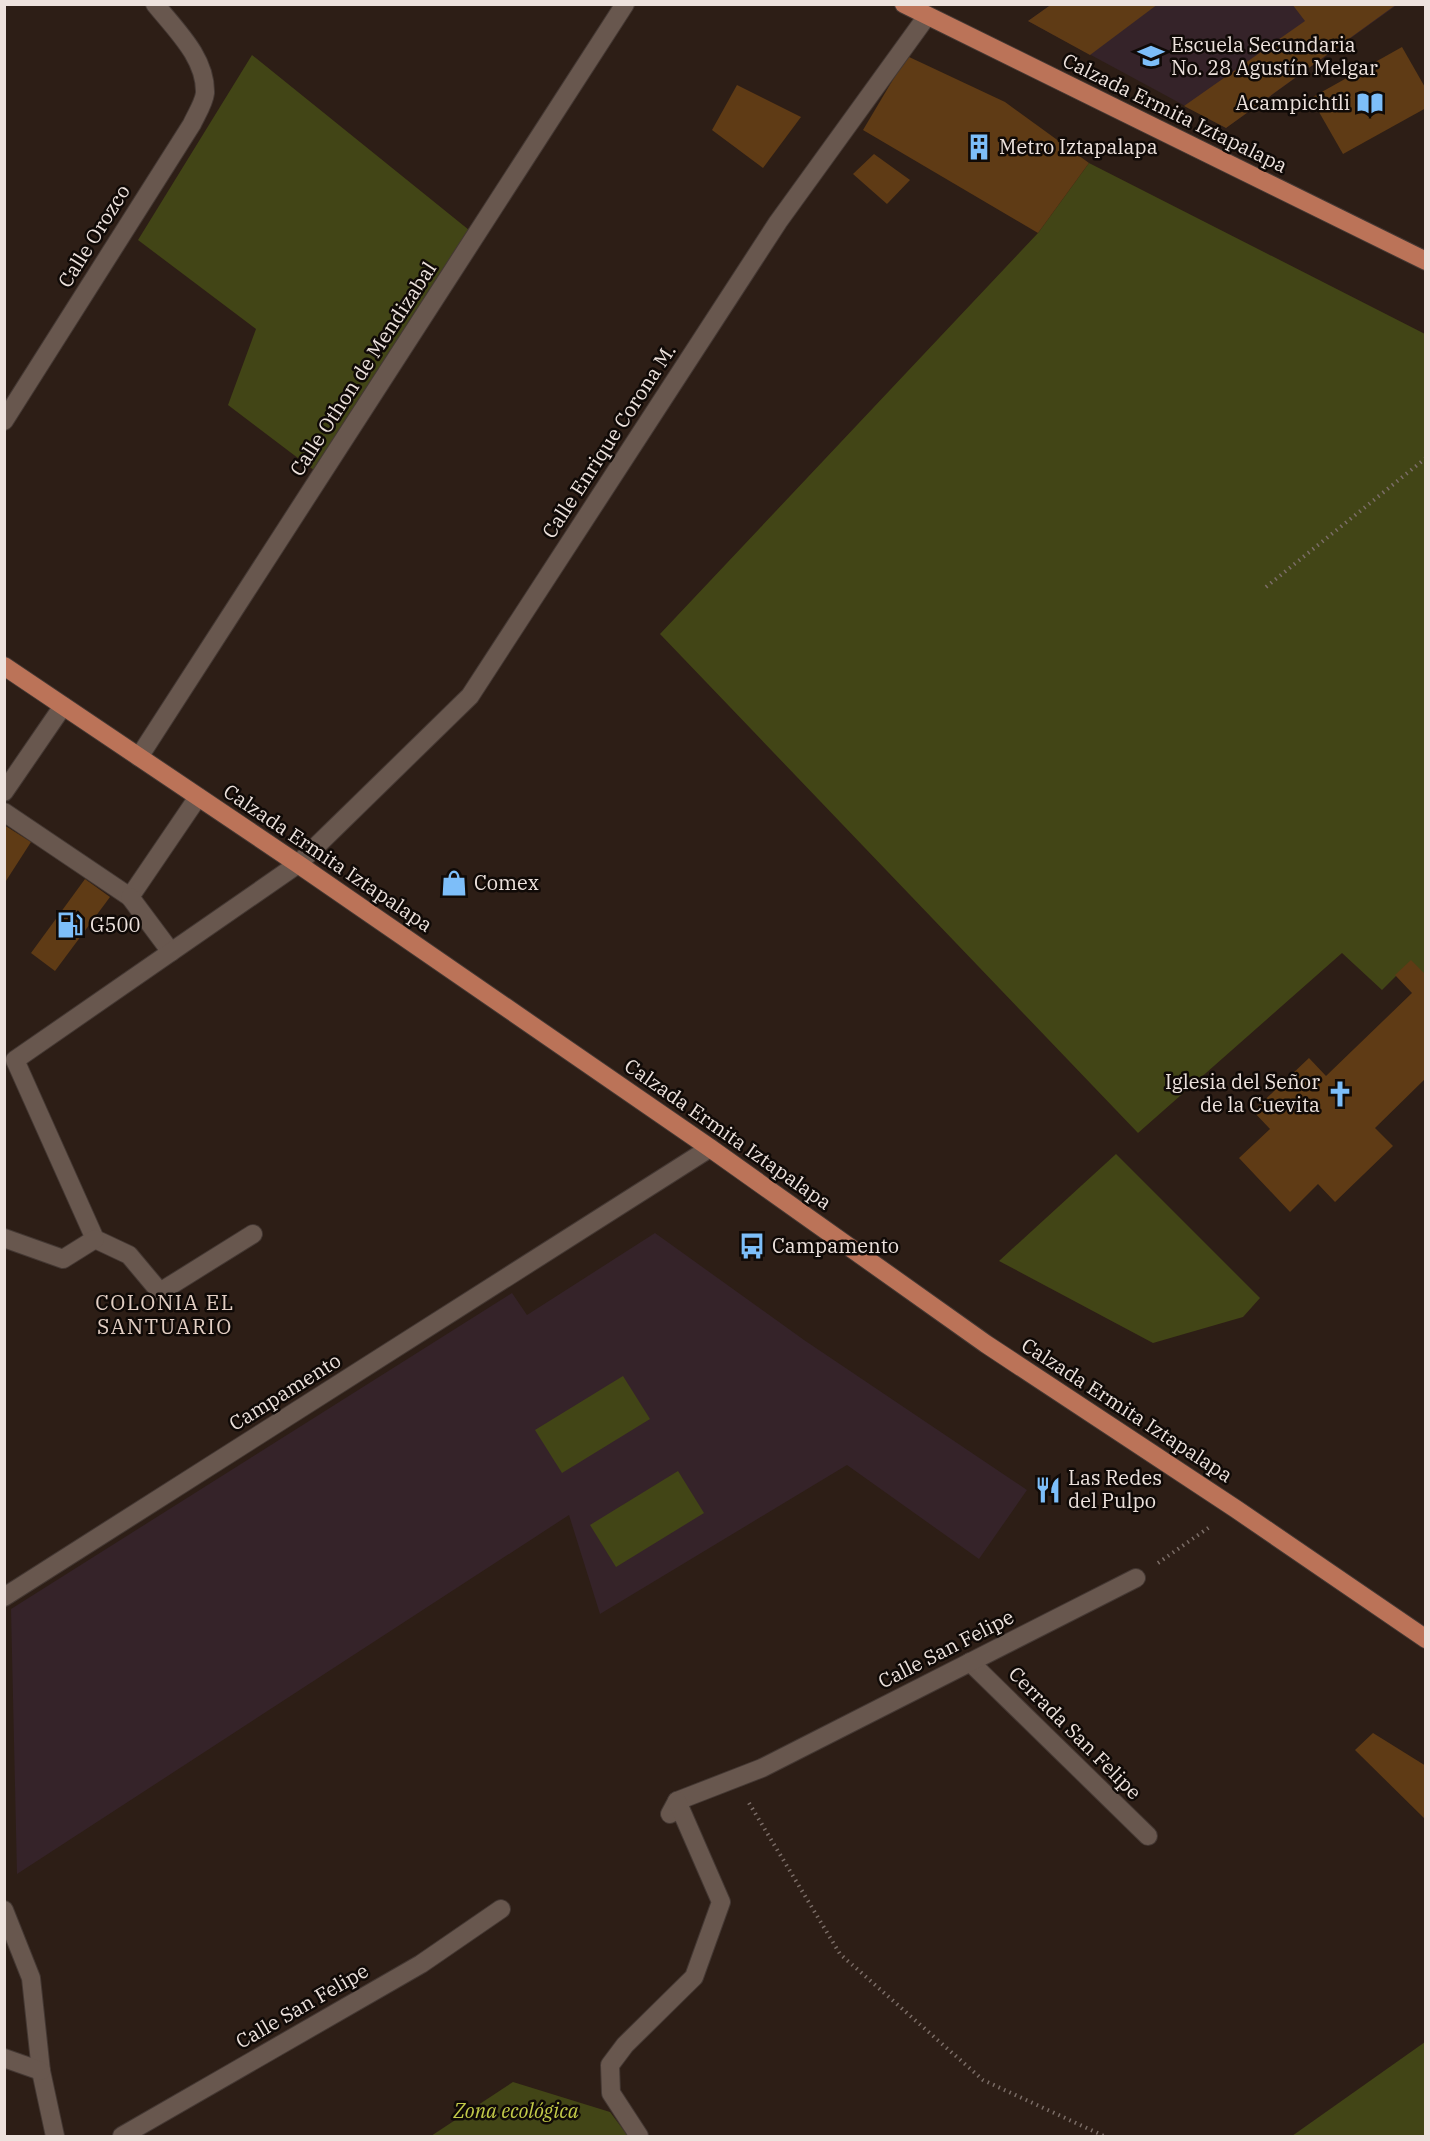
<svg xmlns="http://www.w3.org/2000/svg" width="1430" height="2141" font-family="'IBM Plex Serif',serif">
	<rect width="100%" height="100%" fill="#2d1e16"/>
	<!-- education -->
	<g fill="#352329">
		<path d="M1052 4 1397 5 1226 128 1028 21Z"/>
		<path d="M655 1233 804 1340 1027 1490 979 1559 847 1465 600 1614 569 1515 17 1874 11 1609 512 1293 527 1315Z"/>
	</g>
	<!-- green -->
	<g fill="#424516">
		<path d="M252 55 469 230 319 474 228 405 256 329 138 240Z"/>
		<path d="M1089 163 1425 334V1000L1399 973 1382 990 1342 953 1138 1133 660 634 1038 233Z"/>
		<path d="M1116 1154 1260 1298 1243 1317 1153 1343 999 1261Z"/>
		<path d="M623 1376 650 1419 562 1473 535 1430Z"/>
		<path d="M678 1471 704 1513 616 1567 590 1525Z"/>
		<path d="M1425 2042V2136H1292Z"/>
		<path d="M513 2082 610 2112 628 2136H431Z"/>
	</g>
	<!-- building -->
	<g fill="#5f3b15">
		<path d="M1052 4H1158L1090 55 1028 21Z"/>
		<path d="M1292 4H1397L1226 128 1184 106 1305 21Z"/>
		<path d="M1402 47 1426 89V108L1343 154 1311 98Z"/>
		<path d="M907 56 1005 102 1089 163 1038 233 863 130Z"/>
		<path d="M737 85 801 117 763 168 712 130Z"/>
		<path d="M874 154 910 180 887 204 853 174Z"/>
		<path d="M4 825 31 842 4 884Z"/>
		<path d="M85 879 110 897 55 971 31 953Z"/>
		<path d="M1411 960 1426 975V1078L1375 1128 1393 1146 1335 1202 1318 1184 1290 1212 1239 1158 1270 1129 1253 1111 1309 1058 1326 1076 1412 993 1395 975Z"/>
		<path d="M1373 1733 1426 1766V1820L1355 1750Z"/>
	</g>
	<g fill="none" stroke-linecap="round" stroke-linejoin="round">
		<!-- lane casing -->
		<g stroke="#443833" stroke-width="20">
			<g id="lane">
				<path d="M4 792 63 706"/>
				<path d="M4 812 130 897 198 797"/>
				<path d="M130 897 171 952"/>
			</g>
		</g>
		<!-- street casing -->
		<g stroke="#443833" stroke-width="20">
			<g id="street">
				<path d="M4 421 192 124C196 115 204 103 205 93 206 58 176 30 155 4"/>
				<path d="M139 757 625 4"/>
				<path d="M253 1234 160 1292 129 1255 95 1239 15 1060 298 864 470 696 778 222 927 16"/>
				<path d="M4 1238 63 1259 95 1239"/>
				<path d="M4 1597 710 1148"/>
				<path d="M970 1662 1148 1836"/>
				<path d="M670 1814 677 1801 762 1768 1136 1578"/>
				<path d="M4 1910 31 1978 41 2071 55 2136"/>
				<path d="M4 2058 41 2071"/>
				<path d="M122 2136 421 1964 501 1909"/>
				<path d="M639 2136 611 2093 610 2065 625 2045 694 1977 721 1902 677 1801"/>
			</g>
		</g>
		<!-- primary casing -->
		<g stroke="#443833" stroke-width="20">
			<g id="primary">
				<path d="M904 4 1426 261"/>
				<path d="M4 666 298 864 710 1148 986 1344 1236 1509 1426 1639"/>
			</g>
		</g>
		<!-- path -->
		<g stroke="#7b6d67" stroke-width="4" stroke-dasharray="1.5 4.5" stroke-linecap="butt">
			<path d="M1266 587 1426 458"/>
			<path d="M1158 1563 1211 1526"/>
			<path d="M749 1803 840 1954 983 2080 1104 2136"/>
		</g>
		<!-- lane -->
		<use href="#lane" stroke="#68574e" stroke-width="18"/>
		<!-- street -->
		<use href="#street" stroke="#68574e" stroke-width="18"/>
		<!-- primary -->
		<use href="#primary" stroke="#bb7358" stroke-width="18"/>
	</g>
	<!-- icons -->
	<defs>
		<g id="school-bare" transform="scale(2.07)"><path d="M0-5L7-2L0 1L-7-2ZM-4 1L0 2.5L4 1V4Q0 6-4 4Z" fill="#7dbef9" stroke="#100a07" stroke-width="2.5" paint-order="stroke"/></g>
		<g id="library-bare" transform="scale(2.07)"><path d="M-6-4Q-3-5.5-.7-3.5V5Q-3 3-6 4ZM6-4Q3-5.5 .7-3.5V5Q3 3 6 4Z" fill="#7dbef9" stroke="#100a07" stroke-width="2.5" paint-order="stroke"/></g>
		<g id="building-bare" transform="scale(2.07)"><path d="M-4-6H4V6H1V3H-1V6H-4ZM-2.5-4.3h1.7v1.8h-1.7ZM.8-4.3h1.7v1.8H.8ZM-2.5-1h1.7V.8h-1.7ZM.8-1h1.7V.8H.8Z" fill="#7dbef9" stroke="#100a07" stroke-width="2.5" paint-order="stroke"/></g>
		<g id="shop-bare" transform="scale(2.07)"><path d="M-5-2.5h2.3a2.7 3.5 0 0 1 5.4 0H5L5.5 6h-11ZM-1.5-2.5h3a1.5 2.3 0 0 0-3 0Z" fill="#7dbef9" stroke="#100a07" stroke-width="2.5" paint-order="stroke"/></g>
		<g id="fuel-bare" transform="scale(2.07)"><path d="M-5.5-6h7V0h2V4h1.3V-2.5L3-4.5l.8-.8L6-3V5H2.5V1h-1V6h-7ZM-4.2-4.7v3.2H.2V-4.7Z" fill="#7dbef9" stroke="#100a07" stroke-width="2.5" paint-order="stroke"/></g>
		<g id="church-bare" transform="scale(2.07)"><path d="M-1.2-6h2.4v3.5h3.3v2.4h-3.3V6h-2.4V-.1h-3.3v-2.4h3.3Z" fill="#7dbef9" stroke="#100a07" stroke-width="2.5" paint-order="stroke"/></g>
		<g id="bus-bare" transform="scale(2.07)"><path d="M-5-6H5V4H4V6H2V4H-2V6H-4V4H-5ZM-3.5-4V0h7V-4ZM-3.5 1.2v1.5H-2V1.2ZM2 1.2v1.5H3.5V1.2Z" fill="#7dbef9" stroke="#100a07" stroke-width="2.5" paint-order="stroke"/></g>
		<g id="restaurant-bare" transform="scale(2.07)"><path d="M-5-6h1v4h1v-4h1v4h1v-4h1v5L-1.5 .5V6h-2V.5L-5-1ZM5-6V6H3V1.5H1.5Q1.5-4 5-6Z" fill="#7dbef9" stroke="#100a07" stroke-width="2.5" paint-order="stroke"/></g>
	</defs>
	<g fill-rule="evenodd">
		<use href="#school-bare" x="1151" y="56"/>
		<use href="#library-bare" x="1370" y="103"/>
		<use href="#building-bare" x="979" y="147"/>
		<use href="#shop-bare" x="454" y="883"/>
		<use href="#fuel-bare" x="70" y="925"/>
		<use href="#church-bare" x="1340" y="1094"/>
		<use href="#bus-bare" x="752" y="1246"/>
		<use href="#restaurant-bare" x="1048" y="1490"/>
	</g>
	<g text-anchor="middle" stroke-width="5" stroke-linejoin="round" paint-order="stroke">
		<!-- poi labels -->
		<g font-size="20" fill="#ede2dd" stroke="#100a07" text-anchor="start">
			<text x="1171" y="52">Escuela Secundaria<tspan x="1171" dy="23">No. 28 Agustín Melgar</tspan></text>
			<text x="1350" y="110" text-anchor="end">Acampichtli</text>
			<text x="999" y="154">Metro Iztapalapa</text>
			<text x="474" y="890">Comex</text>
			<text x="90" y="932">G500</text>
			<text x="1320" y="1089" text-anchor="end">Iglesia del Señor<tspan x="1320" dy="23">de la Cuevita</tspan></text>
			<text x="772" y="1253">Campamento</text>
			<text x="1068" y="1485">Las Redes<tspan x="1068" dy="23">del Pulpo</tspan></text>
		</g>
		<!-- street labels -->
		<g font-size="20" fill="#ede2dd" stroke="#100a07">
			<text transform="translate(1175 113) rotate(26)" y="7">Calzada Ermita Iztapalapa</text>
			<text transform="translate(94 236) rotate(-58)" y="7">Calle Orozco</text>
			<text transform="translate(363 369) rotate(-57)" y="7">Calle Othon de Mendizabal</text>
			<text transform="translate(609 441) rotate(-57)" y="7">Calle Enrique Corona M.</text>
			<text transform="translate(328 858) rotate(34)" y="7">Calzada Ermita Iztapalapa</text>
			<text transform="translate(728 1134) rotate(35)" y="7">Calzada Ermita Iztapalapa</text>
			<text transform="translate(285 1392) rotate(-32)" y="7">Campamento</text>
			<text transform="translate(1127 1410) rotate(33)" y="7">Calzada Ermita Iztapalapa</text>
			<text transform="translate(946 1649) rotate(-27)" y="7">Calle San Felipe</text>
			<text transform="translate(1075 1733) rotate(45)" y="7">Cerrada San Felipe</text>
			<text transform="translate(302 2006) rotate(-30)" y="7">Calle San Felipe</text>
		</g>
		<!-- park labels -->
		<g font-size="20" font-style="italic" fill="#c3ca49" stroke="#100a07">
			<text x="516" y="2118">Zona ecológica</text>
		</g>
		<!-- neighbourhood labels -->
		<g font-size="21" letter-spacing="1.5" fill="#e3cfc4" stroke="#100a07">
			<text x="165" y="1310">COLONIA EL<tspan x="165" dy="24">SANTUARIO</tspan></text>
		</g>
	</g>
	<!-- border -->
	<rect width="1430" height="2141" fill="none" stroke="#ede2dd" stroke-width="12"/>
</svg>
